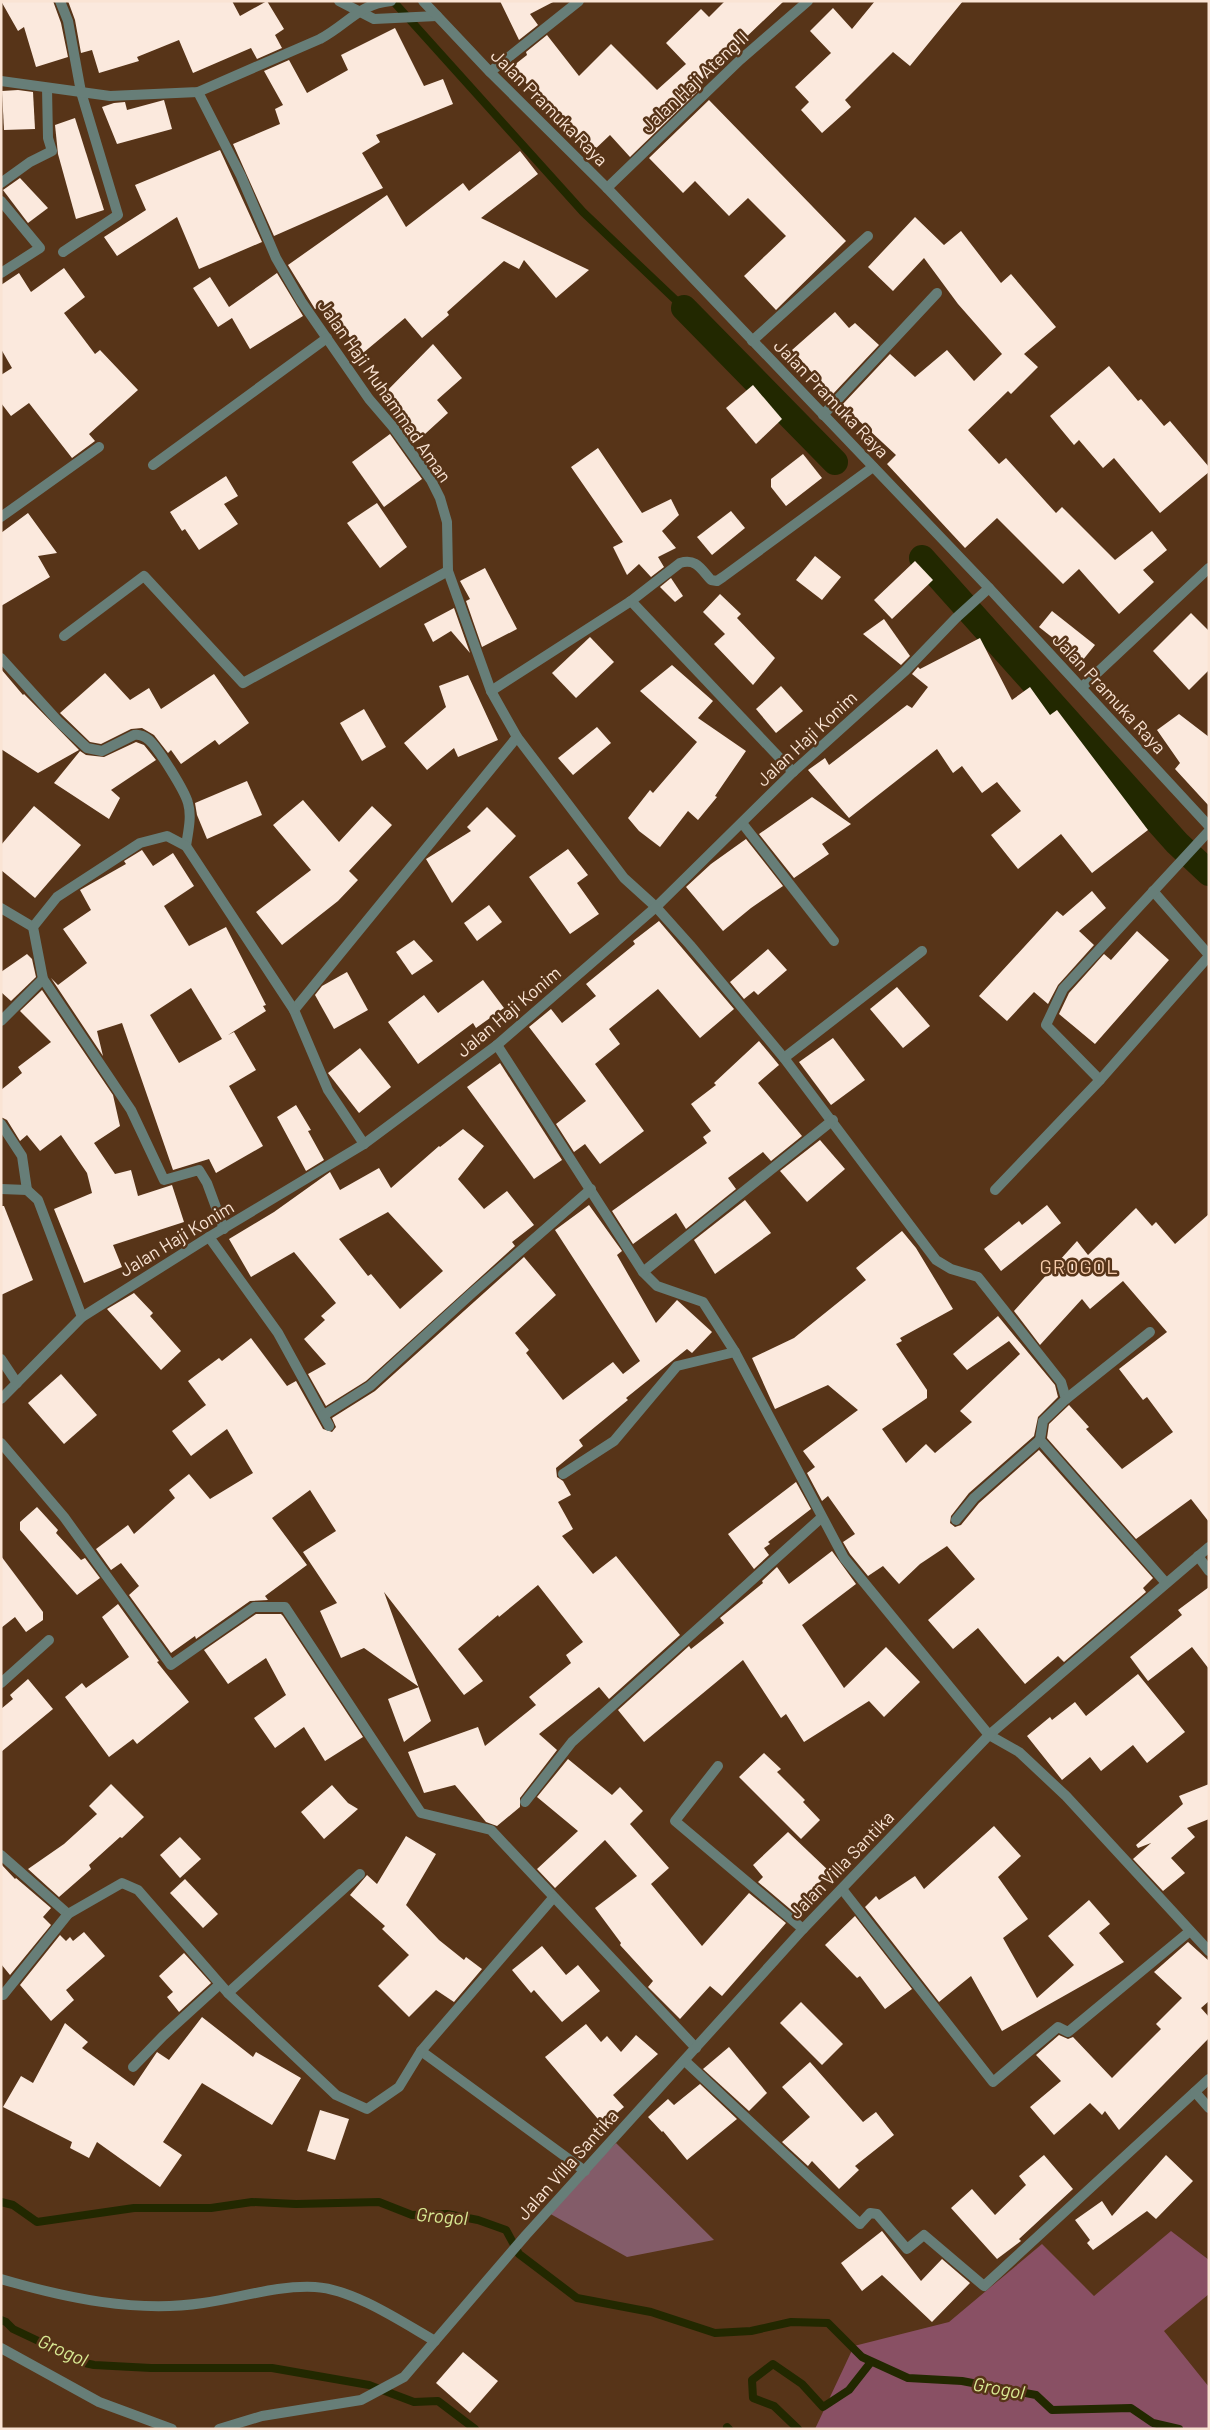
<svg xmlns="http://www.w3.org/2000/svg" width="1210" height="2430" font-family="Barlow,sans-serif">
	<rect width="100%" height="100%" fill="#573418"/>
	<!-- green -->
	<path fill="#835c69" d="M616 2143 714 2240 627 2257 547 2212Z"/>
	<!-- forest -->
	<path fill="#895064" d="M1171 2231 1209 2260V2294L1164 2331 1209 2387V2429H815L854 2346 949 2322 1042 2244 1094 2296Z"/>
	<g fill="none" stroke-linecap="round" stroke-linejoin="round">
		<!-- stream -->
		<g stroke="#222800" stroke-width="8">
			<path d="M393 1 583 212 684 308"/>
			<path d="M1 2202 13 2205 37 2222 134 2208H211L252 2202 296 2204 379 2202 412 2215 447 2214 478 2220 506 2230 519 2254 577 2298 651 2312 715 2333 751 2331 791 2322 828 2323 862 2357 908 2378 962 2381 1036 2395 1052 2410 1131 2408 1153 2423 1179 2429"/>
			<path d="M1 2320 6 2322 13 2329 85 2363 94 2365 151 2368H272L369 2385 414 2402 438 2401 475 2429"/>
			<path d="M728 2429 727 2427 729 2429"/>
			<path d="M798 2429 774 2406 753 2398 752 2380 773 2364 802 2384 823 2407 849 2390 871 2362"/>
		</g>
		<!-- canal -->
		<g stroke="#222800" stroke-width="26">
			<path d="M684 308 835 462"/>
			<path d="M922 558 1177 843 1209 873"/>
		</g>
	</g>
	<!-- building -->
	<g fill="#fbe9dd" fill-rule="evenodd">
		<path d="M1 1H53L61 23 68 57 36 67 24 27 18 31Z"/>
		<path d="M68 1H232L240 16 267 1 284 29 275 35 282 48 257 59 251 48 193 73 179 40 137 57 139 61 99 73 92 50 81 53 75 20Z"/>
		<path d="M500 1H555L530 14 538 25 519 40Z"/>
		<path d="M725 1H784L695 86 699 90 630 157 610 135 591 153 541 103 513 66 527 55 526 52 547 35 579 76 611 44 657 90 686 64 666 43 701 9 709 17Z"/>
		<path d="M875 1H963L910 66 893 52 845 100 851 107 822 133 801 110 809 102 795 87 831 53 810 31 833 8 852 29Z"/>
		<path d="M395 28 424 86 443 79 453 104 376 135 380 142 362 153 383 188 274 236 233 144 280 124 275 109 283 105 264 71 289 60 307 93 348 70 341 55Z"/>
		<path d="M18 90 33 92 35 129 4 130 2 91Z"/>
		<path d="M164 100 172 129 117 144 102 107 114 103 125 102 127 110Z"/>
		<path d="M709 100 846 241 776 310 744 276 786 236 748 198 729 216 695 181 683 193 649 158Z"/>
		<path d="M75 118 104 210 76 219 58 154 55 125Z"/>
		<path d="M220 150 262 242 199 269 177 217 117 256 104 237 146 210 135 185Z"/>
		<path d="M520 151 538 174 481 218 589 270 556 298 524 260 519 269 504 261 447 312 449 315 422 338 405 318 363 353 323 305 315 309 288 265 387 195 406 227 463 183 469 191Z"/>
		<path d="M20 178 48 208 28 223 3 190Z"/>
		<path d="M915 217 944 245 961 231 1001 283 1011 274 1056 327 1024 354 1038 367 1011 394 1008 391 968 430 999 464 1006 458 1056 513 1062 507 1115 560 1152 531 1167 550 1143 570 1154 582 1119 614 1079 569 1063 584 997 518 965 548 887 464 896 455 842 405 890 354 915 377 947 350 974 381 1002 354 958 304 924 258 893 291 868 267Z"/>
		<path d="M64 268 85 297 64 313 95 354 100 350 138 390 89 434 95 441 72 458 29 403 11 416 1 403V375L12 368 1 349V285L19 273 31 292Z"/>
		<path d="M277 273 303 316 250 349 232 318 218 327 193 288 210 277 229 307Z"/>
		<path d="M835 312 849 328 855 323 879 345 832 395 792 350Z"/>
		<path d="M433 344 462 378 437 400 448 413 414 444 401 426 405 423 381 397Z"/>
		<path d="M1109 366 1138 401 1141 399 1164 426 1170 421 1209 467V472L1160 513 1114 458 1103 468 1079 440 1074 445 1050 416Z"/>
		<path d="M753 385 782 419 756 444 726 408Z"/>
		<path d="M390 434 422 479 384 507 352 462Z"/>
		<path d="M598 448 642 513 671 499 679 515 662 531 676 548 658 557 664 567 651 577 639 564 627 575 613 547 623 542 571 467Z"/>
		<path d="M803 454 822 478 786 506 771 487V479Z"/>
		<path d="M226 476 238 496 224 504 238 524 199 550 185 529 182 531 170 512Z"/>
		<path d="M377 503 407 547 380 568 347 523Z"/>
		<path d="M731 511 745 528 712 555 697 537Z"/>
		<path d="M28 513 57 553 38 556 50 577 1 606V533Z"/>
		<path d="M815 556 841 577 822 600 796 580Z"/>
		<path d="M915 561 933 580 892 619 874 600Z"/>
		<path d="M485 568 517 629 482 647 466 601 470 599 460 581Z"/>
		<path d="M671 578 683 596 675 602 660 587Z"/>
		<path d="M720 594 741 614 737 618 775 658 753 685 714 644 725 634 703 612Z"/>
		<path d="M454 608 470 653 451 631 433 642 424 624Z"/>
		<path d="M1052 611 1095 645 1082 661 1039 627Z"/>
		<path d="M1191 613 1209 631V670L1189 690 1153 651Z"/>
		<path d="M884 619 910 656 901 665 863 634Z"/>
		<path d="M590 637 614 662 576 698 552 673Z"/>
		<path d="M980 638 1012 700 1030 687 1050 715 1057 710 1148 830 1092 873 1061 834 1018 869 991 835 1021 811 997 782 982 793 962 766 953 773 937 749 849 818 808 770 825 758 829 765 907 705 912 708 928 687 912 674 918 667 920 669Z"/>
		<path d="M672 665 713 701 698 718 746 751 715 796 717 797 698 820 688 811 660 847 639 831 628 818 650 790 653 793 697 742 640 691Z"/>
		<path d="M1 669 23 695 24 694 79 750 38 773 1 749Z"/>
		<path d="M105 673 130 700 149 688 161 709 214 674 249 723 219 745 215 740 181 764 171 750 168 753 154 735 142 728 131 729 101 744 90 742 60 713Z"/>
		<path d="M468 675 498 740 458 757 454 748 427 770 404 743 446 707 439 686Z"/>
		<path d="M781 686 803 711 776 733 756 709Z"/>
		<path d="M364 709 386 747 362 761 340 723Z"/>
		<path d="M1179 714 1209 737V806L1175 769 1180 763 1157 730Z"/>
		<path d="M597 727 611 743 573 775 558 758Z"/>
		<path d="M136 742 144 745 156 760 111 790 120 798 109 819 54 783 80 751 86 755 104 757Z"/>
		<path d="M247 781 262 815 207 839 197 815 195 803Z"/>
		<path d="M812 797 851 824 822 844 829 854 794 878 759 834Z"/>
		<path d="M303 800 339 842 372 806 392 825 349 871 358 880 338 901 282 945 256 912 311 870 273 825Z"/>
		<path d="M34 806 81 845 35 898 1 870V845Z"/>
		<path d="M487 807 516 836 452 903 426 859 471 831 467 827Z"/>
		<path d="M746 839 783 886 751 908 723 931 686 887 711 864Z"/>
		<path d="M568 849 588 875 577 883 599 914 570 934 529 877Z"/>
		<path d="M142 850 153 866 173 853 194 886 164 906 189 946 226 927 266 1005 263 1006 266 1011 228 1035 234 1032 256 1070 229 1086 263 1146 216 1173 209 1159 173 1170 122 1023 97 1031 103 1056 51 978 58 985 87 963 63 929 91 910 80 890 126 864 124 861ZM191 988 222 1039 179 1063 150 1015Z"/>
		<path d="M1092 891 1106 908 1079 931 1094 945 1058 985 1048 1004 1034 992 1007 1021 979 996 1057 911 1063 916Z"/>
		<path d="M489 905 502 922 477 941 464 923Z"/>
		<path d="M659 921 734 1009 700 1038 658 989 609 1029 620 1044 595 1064 644 1131 600 1164 585 1144 574 1152 556 1124 586 1101 529 1027 551 1009 562 1023 596 996 586 984 635 944 633 941Z"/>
		<path d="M1137 931 1169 960 1095 1044 1059 1014 1069 993 1104 954 1111 960Z"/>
		<path d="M414 940 433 961 412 975 396 952Z"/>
		<path d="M768 949 787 970 758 995 754 991 744 999 730 982Z"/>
		<path d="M27 954 32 959 36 977 11 1001 1 992V972Z"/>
		<path d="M347 972 368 1010 334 1029 315 995 322 986Z"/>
		<path d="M483 980 504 1008 476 1028 473 1023 418 1064 388 1022 424 995 438 1013Z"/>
		<path d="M897 987 930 1026 903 1048 870 1009Z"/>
		<path d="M42 990 113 1095 120 1126 94 1143 115 1174 131 1170 138 1196 172 1185 184 1222 113 1245 122 1267 84 1283 54 1209 92 1193 87 1173 61 1135 40 1151 27 1135 20 1141 7 1120 1 1117V1090L22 1073 18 1067 51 1042 20 1011Z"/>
		<path d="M833 1038 865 1080 831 1105 799 1062Z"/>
		<path d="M759 1041 779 1065 758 1083 802 1136 771 1161 763 1152 728 1178 736 1189 686 1229 676 1213 633 1244 612 1211 707 1143 703 1137 711 1131 691 1104 716 1085 714 1083Z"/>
		<path d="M360 1048 391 1087 359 1113 328 1073Z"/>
		<path d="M500 1063 562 1160 534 1179 467 1087Z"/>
		<path d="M296 1105 311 1130 308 1131 324 1160 306 1171 277 1117Z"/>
		<path d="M463 1129 484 1146 458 1179 484 1209 507 1191 534 1225 512 1242 515 1246 366 1381 326 1406 308 1374 326 1364 304 1339 325 1320 321 1316 336 1303 294 1252 251 1277 229 1239 274 1212 330 1172 340 1190 379 1168 391 1188 439 1146 440 1147ZM388 1212 443 1271 400 1309 371 1274 368 1276 339 1239Z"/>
		<path d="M820 1140 845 1169 807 1202 780 1171Z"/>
		<path d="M745 1200 771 1233 715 1274 694 1240Z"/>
		<path d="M589 1205 622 1251 617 1255 656 1323 677 1300 712 1332 692 1353 687 1349 626 1398 628 1400 579 1440 583 1446 556 1468 557 1477 563 1481 571 1495 558 1502 573 1529 562 1536 593 1574 616 1556 680 1635 609 1699 599 1687 539 1734 557 1750 520 1798V1807L497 1826 486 1822 455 1785 424 1793 408 1752 478 1727 485 1746 536 1705 529 1697 571 1663 566 1655 583 1642 538 1585 499 1617 498 1615 458 1649 483 1681 464 1695 384 1592 431 1721 404 1742 388 1699 419 1687 364 1648 341 1658 320 1611 337 1603 303 1552 336 1531 310 1490 272 1518 307 1565 265 1596 268 1600 250 1601 196 1639 195 1636 171 1653 129 1595 139 1586 121 1563 111 1570 96 1549 128 1525 134 1534 175 1498 169 1490 189 1474 210 1499 253 1473 227 1429 191 1456 172 1431 206 1405 188 1381 219 1358 222 1361 251 1338 287 1386 296 1381 323 1429 332 1432 336 1427 332 1418 375 1391 524 1257 556 1295 515 1333 529 1350 526 1353 563 1400 613 1362 623 1374 640 1361 555 1230Z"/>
		<path d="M1047 1205 1061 1223 1001 1271 984 1249 1019 1221 1022 1225Z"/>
		<path d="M1 1206H4L33 1280 1 1295Z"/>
		<path d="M1136 1208 1152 1226 1156 1222 1175 1244 1209 1214V1522L1191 1499 1136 1539 1047 1438 1049 1424 1069 1405 1089 1427 1086 1429 1122 1469 1173 1432 1147 1397 1143 1400 1119 1369 1167 1332 1123 1281 1090 1309 1082 1299 1040 1345 1014 1311 1077 1241 1088 1255Z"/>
		<path d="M902 1231 916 1248 953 1309 900 1338 902 1341 896 1344 927 1390V1398L882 1429 906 1463 926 1444 935 1453 972 1422 960 1411 1020 1354 1009 1341 967 1370 953 1354 998 1316 1055 1385 1058 1397 1038 1417 1034 1436 969 1493 951 1516 950 1523 955 1527 961 1525 979 1503 1039 1450 1153 1578 1143 1588 1146 1592 1064 1662 1058 1656 1025 1684 978 1628 953 1649 928 1620 975 1579 947 1546 920 1564 899 1584 883 1566 868 1576 850 1554 843 1542 855 1534 828 1496 822 1501 807 1473 815 1467 803 1451 858 1410 828 1385 775 1409 752 1358 794 1338 866 1280 856 1268Z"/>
		<path d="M134 1293 153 1313 150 1316 181 1351 161 1370 107 1309Z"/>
		<path d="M61 1374 97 1415 64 1444 28 1403Z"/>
		<path d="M796 1482 811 1509 768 1542 770 1544 764 1548 769 1555 754 1569 728 1534Z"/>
		<path d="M37 1507 58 1530 56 1533 81 1560 85 1558 100 1578 77 1595 20 1530V1522Z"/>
		<path d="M832 1551 856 1584 802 1625 844 1688 886 1647 920 1682 884 1717 869 1701 804 1742 786 1714 781 1718 743 1660 644 1742 618 1710 689 1646 691 1649 724 1623 720 1618 763 1583 762 1581 777 1567 789 1584Z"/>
		<path d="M1 1556 43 1612V1620L26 1632 15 1617 1 1628Z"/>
		<path d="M1209 1587V1669L1192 1647 1148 1681 1130 1657 1182 1615 1178 1610Z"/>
		<path d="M118 1604 159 1661 157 1662 189 1702 137 1744 133 1739 109 1757 65 1697 82 1683 86 1688 129 1657 102 1617Z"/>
		<path d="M256 1614H281L283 1616 363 1737 325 1761 304 1727 275 1748 254 1718 286 1695 266 1658 228 1684 204 1650Z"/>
		<path d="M1138 1674 1185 1732 1147 1763 1133 1745 1101 1771 1090 1757 1062 1780 1027 1736 1050 1717 1052 1720 1075 1702 1086 1716Z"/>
		<path d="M28 1679 53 1709 1 1752V1709L13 1699 10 1695Z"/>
		<path d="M764 1753 781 1769 777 1772 805 1800 803 1802 820 1820 801 1839 739 1777Z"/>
		<path d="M568 1759 612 1795 620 1787 643 1811 630 1824 669 1868 651 1884 702 1946 749 1893 786 1923 722 1996 710 1986 680 2019 648 1987 653 1981 620 1945 621 1943 595 1908 637 1876 605 1840 555 1888 537 1869 578 1831 537 1797Z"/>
		<path d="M111 1784 144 1817 122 1838 120 1837 89 1865 91 1869 59 1897 28 1869 64 1844 97 1814 89 1806Z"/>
		<path d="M1209 1784V1819L1187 1828 1195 1837 1171 1858 1185 1873 1163 1891 1133 1859 1151 1843 1138 1848 1136 1845 1183 1804 1179 1796Z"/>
		<path d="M332 1785 348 1803 358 1809 324 1839 301 1812Z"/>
		<path d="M994 1826 1021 1856 998 1877 1028 1919 1003 1938 1037 1998 1074 1965 1048 1936 1089 1900 1110 1924 1099 1933 1124 1962 1002 2031 971 1976 939 2002 865 1907 876 1896 879 1900 915 1876 924 1889Z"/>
		<path d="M788 1832 830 1872 812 1890 816 1894 796 1914 758 1882 763 1877 753 1865Z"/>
		<path d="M406 1836 436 1854 406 1905 439 1940 464 1960 466 1957 482 1969 454 2002 436 1990 409 2017 378 1986 409 1955 382 1929 385 1926 350 1895 367 1875 377 1884Z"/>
		<path d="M180 1837 201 1859 180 1878 160 1855Z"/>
		<path d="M1 1864 15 1879 16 1878 51 1908 43 1917 51 1925 10 1975 1 1964Z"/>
		<path d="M185 1879 218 1914 203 1928 170 1893Z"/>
		<path d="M855 1916 912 1989 885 2009 860 1976 857 1978 825 1945Z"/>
		<path d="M84 1932 105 1956 66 1990 74 2000 51 2021 20 1985 60 1935 66 1941 70 1937 73 1941Z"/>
		<path d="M1188 1942 1209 1961V2001L1201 2008 1209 2017V2038L1119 2130 1105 2111 1102 2115 1090 2103 1054 2135 1030 2107 1061 2081 1036 2055 1059 2035 1068 2039 1073 2037 1112 2078 1161 2029 1156 2024 1182 1998 1154 1972Z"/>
		<path d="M542 1946 566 1975 578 1965 600 1991 562 2022 534 1990 531 1993 512 1970Z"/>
		<path d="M184 1953 211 1983 179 2012 167 1997 173 1992 159 1976Z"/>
		<path d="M801 2002 843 2044 822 2065 780 2023Z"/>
		<path d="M202 2017 253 2057 256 2052 301 2078 272 2125 202 2083 163 2142 182 2155 160 2187 97 2142 89 2158 70 2148 72 2142 3 2107 21 2076 33 2083 65 2023 88 2042 82 2048 134 2086 157 2052 169 2060Z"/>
		<path d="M586 2024 601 2042 607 2036 621 2052 636 2035 658 2054 613 2095 624 2107 603 2125 545 2057Z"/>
		<path d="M729 2047 767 2093 749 2111 703 2069Z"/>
		<path d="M810 2062 863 2122 876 2112 894 2135 855 2166 859 2170 839 2189 812 2161 808 2166 782 2142 810 2117 782 2087Z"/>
		<path d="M700 2084 737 2119 687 2160 663 2131 662 2132 648 2117 668 2099 674 2105Z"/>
		<path d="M320 2110 349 2119 335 2160 307 2151Z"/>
		<path d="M1044 2155 1073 2189 1019 2239 1021 2241 997 2259 951 2208 972 2189 995 2215 1026 2185 1019 2176Z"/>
		<path d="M1166 2155 1193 2181 1156 2219 1147 2211 1093 2250 1087 2243 1090 2240 1075 2220 1102 2201 1112 2216Z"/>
		<path d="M882 2231 921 2281 942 2259 970 2283 932 2322 882 2275 862 2291 841 2263Z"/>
		<path d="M463 2352 498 2381 470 2413 436 2383Z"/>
	</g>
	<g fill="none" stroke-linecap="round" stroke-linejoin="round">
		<!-- service -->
		<g stroke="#677e78" stroke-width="10">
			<path d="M63 252 118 215 81 92"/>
			<path d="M1153 891 1209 955"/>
			<path d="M1100 1080 1046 1025 1063 989 1209 831"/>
			<path d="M995 1190 1100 1080 1209 956"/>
		</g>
		<!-- minor -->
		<g stroke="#677e78" stroke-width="10">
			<path d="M60 1 68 21 81 92"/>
			<path d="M490 72 579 1"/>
			<path d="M198 92 241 176 276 258 301 301 369 399 393 427 431 480 440 498 447 522 448 571 491 691 517 737 624 878 656 907 690 945 784 1058 936 1260 951 1269 978 1277 1061 1382 1066 1399 1043 1421 1040 1440 1166 1583"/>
			<path d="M1 183 30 162 52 151 48 138 47 88"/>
			<path d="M607 188 740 60 808 1"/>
			<path d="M1 201 40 248 1 273"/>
			<path d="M752 341 868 236"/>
			<path d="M823 415 937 293"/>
			<path d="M153 465 327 338"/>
			<path d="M1 517 99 447"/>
			<path d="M631 601 793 772"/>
			<path d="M64 636 144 576 243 683 448 571"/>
			<path d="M1 658 59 722 87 748 102 751 134 735C140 734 144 736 149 740 158 748 185 791 188 803 192 817 188 832 186 846"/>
			<path d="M1082 687 1209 568"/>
			<path d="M491 691 631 601 680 563C696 558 701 569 711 580L717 581 723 577 873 467"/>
			<path d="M742 823 834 941"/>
			<path d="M1 908 33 927"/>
			<path d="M1 1021 43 979"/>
			<path d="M497 1045 643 1272 657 1286 703 1302 735 1352 844 1558 989 1735 1019 1752 1066 1796 1209 1951"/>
			<path d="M784 1058 922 951"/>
			<path d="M1 1124 22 1156 27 1190"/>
			<path d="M364 1144 328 1090 294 1010 517 737"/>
			<path d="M1 1189 27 1190 38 1200 82 1317"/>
			<path d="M224 1229 207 1183 199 1170 164 1180 131 1110 43 979 33 927 57 897 140 843 167 836 186 846 294 1010"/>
			<path d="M209 1237 278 1333 329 1426"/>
			<path d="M643 1272 833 1120"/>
			<path d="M1 1359 17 1383"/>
			<path d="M1 1399 82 1317 209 1237 364 1144 497 1045 656 907 793 772 905 671 956 618 989 588"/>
			<path d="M1066 1399 1150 1332"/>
			<path d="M324 1415 370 1386 472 1293 591 1189"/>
			<path d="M1 1443 64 1517 171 1665 254 1607H285L421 1813 491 1830 696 2048"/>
			<path d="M563 1474 614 1441 677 1366 735 1352"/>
			<path d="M956 1520 974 1498 1040 1440"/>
			<path d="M1198 1556 1209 1571"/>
			<path d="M1 1683 49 1640"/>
			<path d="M718 1766 675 1821 803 1929"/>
			<path d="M525 1802 572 1742 821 1518"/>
			<path d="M1 1855 68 1914"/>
			<path d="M842 1889 993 2082 1058 2027 1068 2032 1190 1931"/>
			<path d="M553 1898 421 2051 585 2171"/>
			<path d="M228 1993 360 1874"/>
			<path d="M3 1995 68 1914 122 1883 138 1890 228 1993 336 2095 367 2109 399 2087 421 2051"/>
			<path d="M685 2061 860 2224 870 2213 877 2214 907 2249 924 2235 984 2286 1209 2079"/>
			<path d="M133 2067 163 2036 219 1985"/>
			<path d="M1195 2092 1209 2108"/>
			<path d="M1 2279C66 2298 136 2313 203 2303 240 2298 277 2285 315 2287 353 2289 402 2322 435 2341"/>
			<path d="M1 2348 99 2402 172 2429"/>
			<path d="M219 2429 262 2416 361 2400 404 2377 526 2235 803 1929 989 1735 1209 1547"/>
		</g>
		<!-- tertiary -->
		<g stroke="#677e78" stroke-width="10">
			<path d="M339 1 374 19 437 16"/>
			<path d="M423 1 490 72 607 188 989 588 1209 826"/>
			<path d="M1 81 110 96 198 92 320 39C348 24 359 4 391 1"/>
		</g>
	</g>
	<g text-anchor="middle" stroke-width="5" stroke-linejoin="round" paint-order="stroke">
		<!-- street labels -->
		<g font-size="18" fill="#fae4d4" stroke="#573418">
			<text transform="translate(695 82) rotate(-43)" y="6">Jalan Haji Ateng II</text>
			<text transform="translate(549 108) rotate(45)" y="6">Jalan Pramuka Raya</text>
			<text transform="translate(384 391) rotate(55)" y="6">Jalan Haji Muhammad Aman</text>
			<text transform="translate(831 399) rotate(46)" y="6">Jalan Pramuka Raya</text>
			<text transform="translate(1109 694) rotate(47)" y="6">Jalan Pramuka Raya</text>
			<text transform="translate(807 739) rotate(-43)" y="6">Jalan Haji Konim</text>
			<text transform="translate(509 1012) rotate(-40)" y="6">Jalan Haji Konim</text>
			<text transform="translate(177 1239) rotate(-31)" y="6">Jalan Haji Konim</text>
			<text transform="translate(842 1865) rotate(-46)" y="6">Jalan Villa Santika</text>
			<text transform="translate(568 2165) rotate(-48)" y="6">Jalan Villa Santika</text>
		</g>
		<!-- water labels -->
		<g font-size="19" font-style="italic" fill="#d9ea94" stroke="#573418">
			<text transform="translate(442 2216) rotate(5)" y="7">Grogol</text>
			<text transform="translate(63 2350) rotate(24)" y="7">Grogol</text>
			<text transform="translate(999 2388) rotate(10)" y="7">Grogol</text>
		</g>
		<!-- quarter labels -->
		<g font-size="20" letter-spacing="1" fill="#f5caaa" stroke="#573418">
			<text x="1079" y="1274">GROGOL</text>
		</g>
	</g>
	<!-- border -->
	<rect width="1210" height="2430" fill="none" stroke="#fae4d4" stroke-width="5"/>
</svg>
